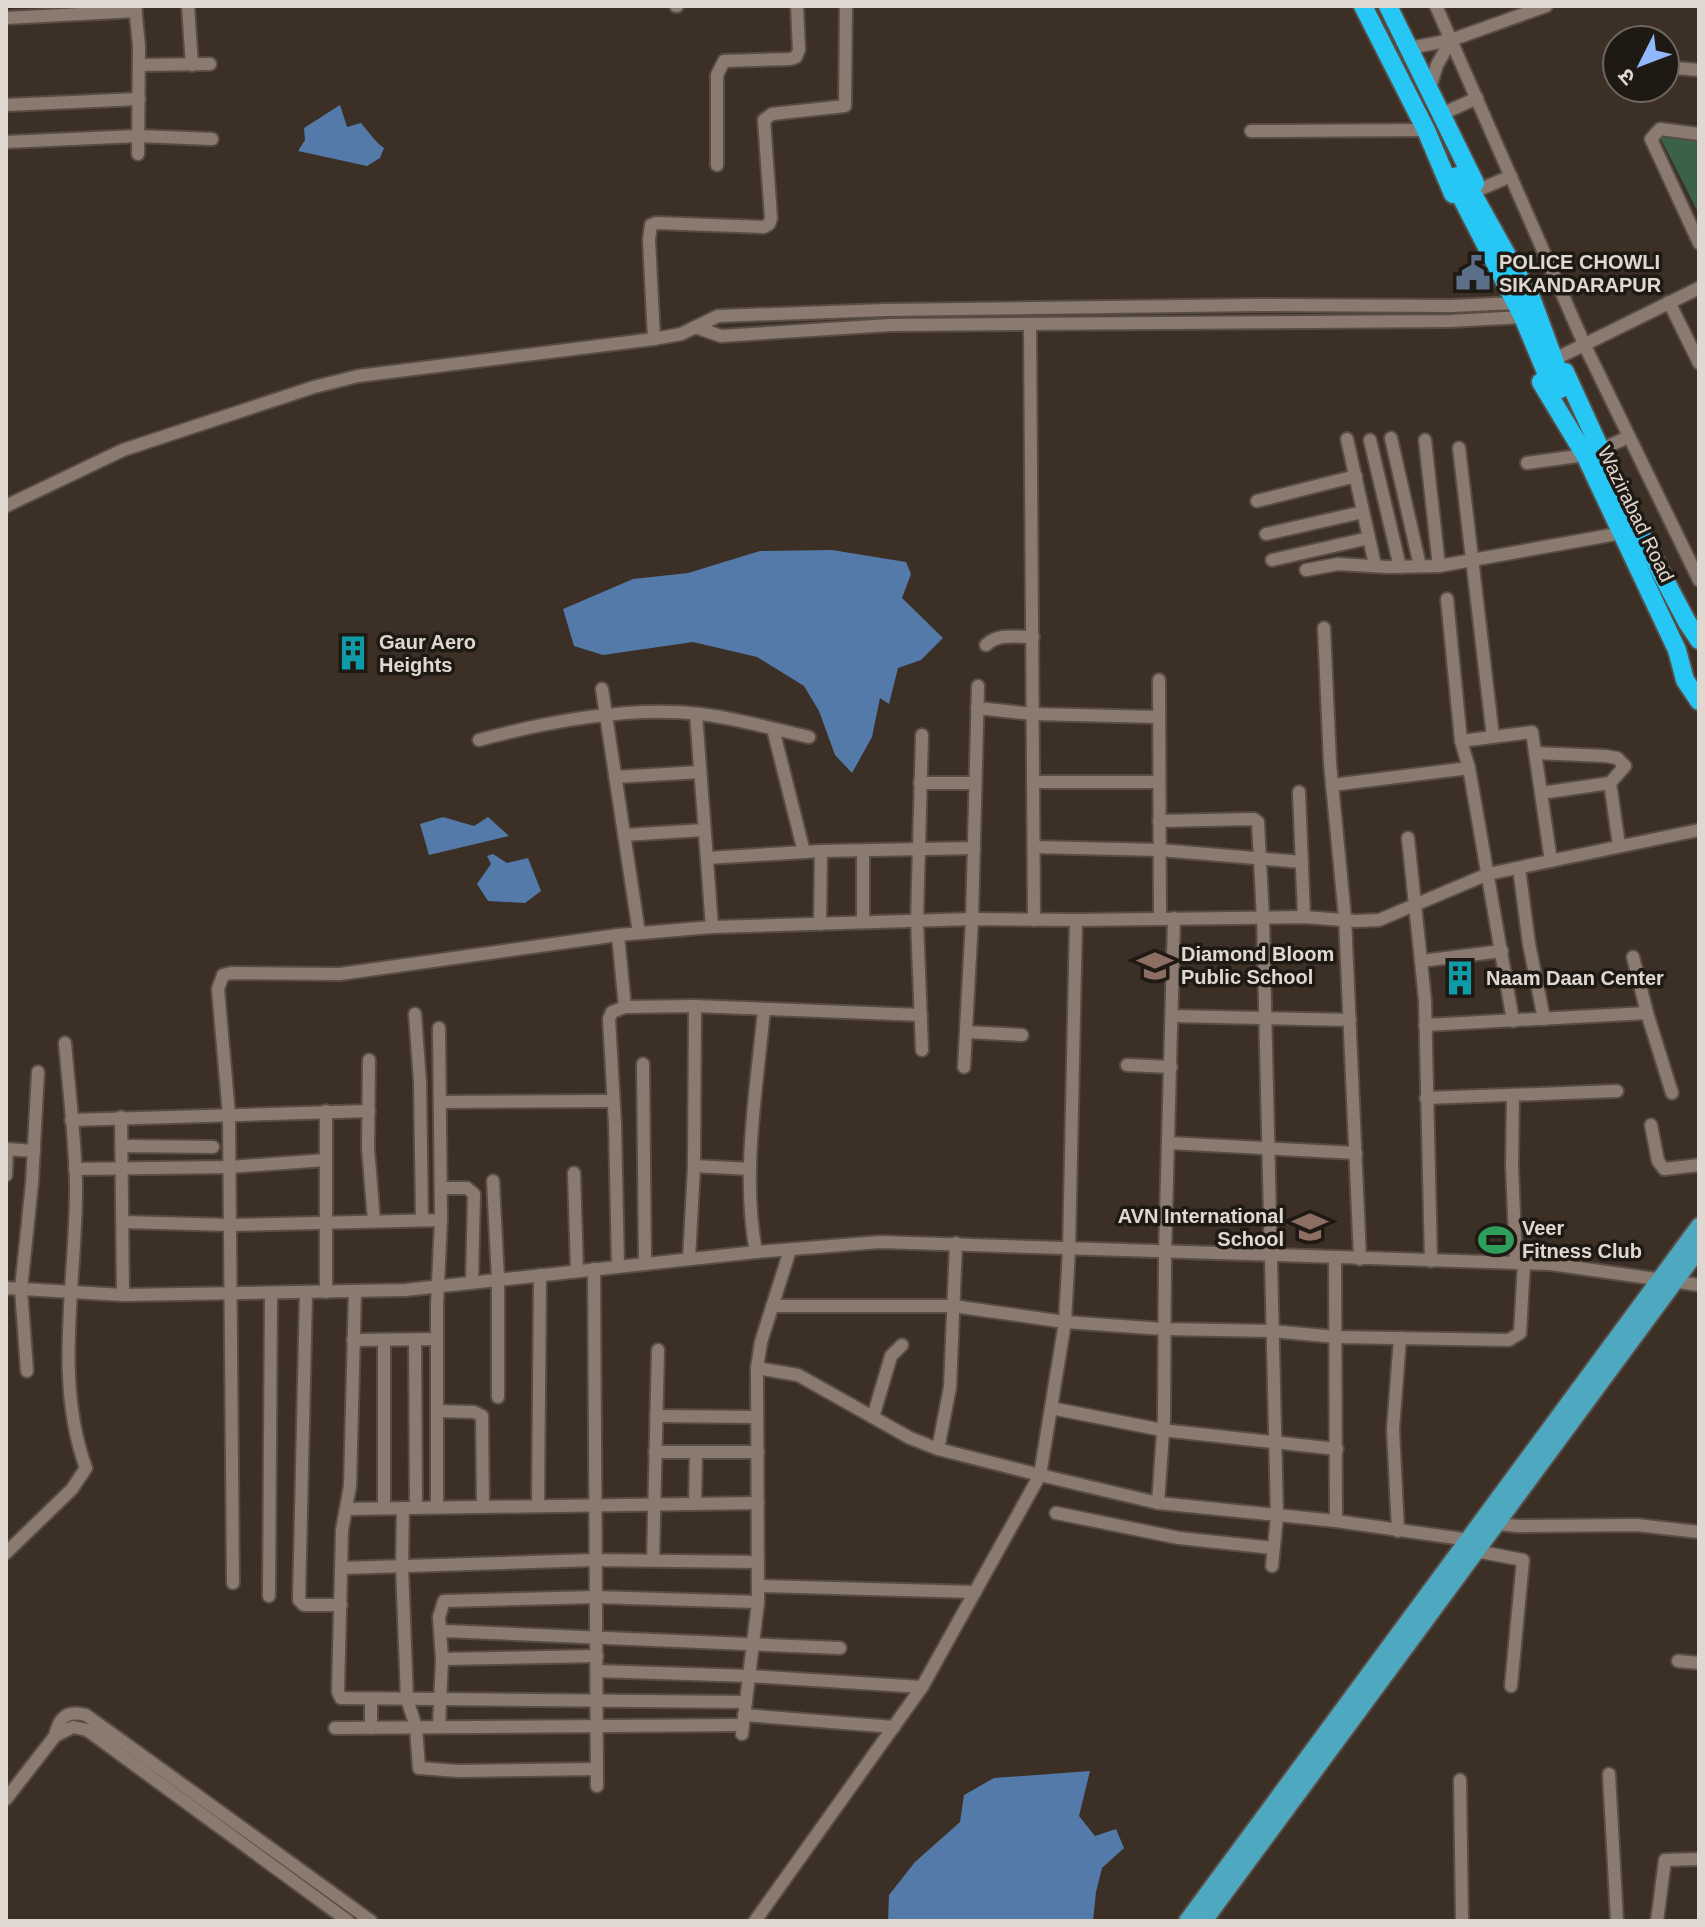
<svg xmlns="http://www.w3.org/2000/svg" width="1705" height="1927" font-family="Arial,'Noto Sans Devanagari',sans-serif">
	<rect width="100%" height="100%" fill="#3c2f25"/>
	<!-- green -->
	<path fill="#396248" d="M1663 127 1699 131V214L1661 139Z"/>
	<!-- water -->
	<g fill="#537aa9">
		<path d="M340 105 347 127 361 123C368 131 375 142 384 148L380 158 367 166 298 151 305 140 304 128Z"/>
		<path d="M832 550 906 562 911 574 902 598 943 638 921 660 898 668 889 704 880 698 872 737 852 773 835 755 819 711 804 686 757 657 693 642 603 655 574 646 563 609 633 579 688 573 760 551Z"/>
		<path d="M443 817 474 826 488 817 509 836 429 855 420 824Z"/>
		<path d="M493 854 507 863 528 858 541 891 525 903 488 901 477 884 491 864 487 856Z"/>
		<path d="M1090 1771 1079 1816 1095 1836 1116 1829 1124 1848 1102 1868 1096 1892 1093 1921H888L889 1895 915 1862 960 1822 964 1795 994 1778Z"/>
	</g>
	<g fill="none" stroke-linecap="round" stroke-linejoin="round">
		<!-- minor casing -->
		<g stroke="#584d45" stroke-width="16">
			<g id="minor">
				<path d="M135 6 139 46 138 154"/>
				<path d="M188 6 192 65"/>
				<path d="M676 6H677"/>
				<path d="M1436 6 1585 346 1699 580"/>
				<path d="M6 18 136 11"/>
				<path d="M1410 48 1451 40 1546 6"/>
				<path d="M139 65 210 64"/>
				<path d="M1665 67 1699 70"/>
				<path d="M1430 88 1437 65 1451 40"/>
				<path d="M6 105 139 99"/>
				<path d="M1442 114 1477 98"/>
				<path d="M1251 131 1426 130"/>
				<path d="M1699 134 1660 129 1651 139 1699 243"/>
				<path d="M6 142 138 136 212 139"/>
				<path d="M717 165V75L724 61 790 59 796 57 799 50 797 6"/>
				<path d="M1476 191 1511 176"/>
				<path d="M1669 302 1699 363"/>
				<path d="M1030 324 1034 920"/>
				<path d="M695 327 721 336 890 325 1450 321 1523 317"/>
				<path d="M654 339 649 240 651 225 656 223 764 227 769 224 771 218 764 120 772 114 845 106 846 6"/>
				<path d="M1557 358 1699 288"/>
				<path d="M1391 438 1420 566"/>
				<path d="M1347 439 1375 565"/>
				<path d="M1370 440 1400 567"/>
				<path d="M1425 440 1439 566"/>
				<path d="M1459 448 1493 737"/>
				<path d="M1600 450 1628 437"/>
				<path d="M1527 463 1585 455"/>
				<path d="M1257 501 1356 476"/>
				<path d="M6 506 123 450 314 387 358 376 654 339 681 334 718 316 885 310 1256 305 1451 306 1516 303"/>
				<path d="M1266 534 1363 512"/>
				<path d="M1272 560 1369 538"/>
				<path d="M1306 570 1338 564 1388 567 1439 566 1622 533"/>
				<path d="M1447 599 1461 741 1469 768 1513 1021"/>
				<path d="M1324 628 1330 763 1345 918 1360 1259"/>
				<path d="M986 645C998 633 1016 637 1033 637"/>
				<path d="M1159 680 1160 918"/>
				<path d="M602 689 639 933"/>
				<path d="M977 708 1033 714 1159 717"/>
				<path d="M696 714 712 927"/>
				<path d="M773 729 804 852"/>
				<path d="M922 735 917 920 922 1050"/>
				<path d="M479 740C546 722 630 706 700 714 736 718 773 729 809 737"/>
				<path d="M1461 741 1532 732 1551 861"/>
				<path d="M1535 753 1606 756 1617 758 1625 766 1610 783 1541 793"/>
				<path d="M615 777 700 772"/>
				<path d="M1033 782H1159"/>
				<path d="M920 783H975"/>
				<path d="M1610 783 1619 845"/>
				<path d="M1332 785 1469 768"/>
				<path d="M1299 792 1304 917"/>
				<path d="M1159 821 1254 819 1258 822 1263 919 1277 1516 1272 1566"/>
				<path d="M624 835 704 830"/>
				<path d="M1408 838 1425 1000 1431 1261"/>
				<path d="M1034 847 1160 850 1302 862"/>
				<path d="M863 851V922"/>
				<path d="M707 858 821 851 974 848"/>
				<path d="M1519 868 1529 944 1544 1019"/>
				<path d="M820 924 821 851"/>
				<path d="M618 935 625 1007"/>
				<path d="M1633 957 1647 1013 1672 1093"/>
				<path d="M1421 961 1502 951"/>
				<path d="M415 1014 420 1082 422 1220"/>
				<path d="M1172 1016 1350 1020"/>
				<path d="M1425 1025 1647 1013"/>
				<path d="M966 1032 1022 1035"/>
				<path d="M369 1060 368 1148 374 1221"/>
				<path d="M643 1064 645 1264"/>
				<path d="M1127 1065 1171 1067"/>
				<path d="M964 1067 972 919 978 686"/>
				<path d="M1513 1095 1512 1166 1516 1263"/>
				<path d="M1426 1098 1617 1091"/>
				<path d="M440 1102 613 1101"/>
				<path d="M121 1117 123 1295"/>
				<path d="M71 1120 369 1111"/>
				<path d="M1651 1125 1658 1161 1664 1169 1699 1165"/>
				<path d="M1169 1143 1356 1153"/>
				<path d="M122 1146 213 1147"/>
				<path d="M6 1149 34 1151"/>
				<path d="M694 1166 750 1169"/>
				<path d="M75 1169 229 1167 326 1160"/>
				<path d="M574 1173 577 1270"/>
				<path d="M6 1175 7 1149"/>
				<path d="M493 1181 498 1279V1397"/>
				<path d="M441 1188H467L474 1194 472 1282"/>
				<path d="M123 1222 231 1225 441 1220"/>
				<path d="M756 1252C741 1173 757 1088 764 1009"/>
				<path d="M1335 1258 1336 1521"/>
				<path d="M689 1259 694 1166 695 1006"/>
				<path d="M618 1267 615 1124 609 1019 612 1012 625 1007 695 1006 921 1015"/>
				<path d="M594 1269 597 1786"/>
				<path d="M6 1288 123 1295 405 1290 756 1252 880 1242 1550 1264 1699 1285"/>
				<path d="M355 1291 350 1486 342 1530 338 1692 341 1698 746 1702"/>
				<path d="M306 1292 299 1600 304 1605H341"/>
				<path d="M326 1292V1111"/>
				<path d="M772 1306H953L1065 1322 1164 1329 1272 1331 1336 1337 1509 1340 1520 1333 1524 1263"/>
				<path d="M353 1340 437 1339"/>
				<path d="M384 1340V1507"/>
				<path d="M415 1340 416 1507"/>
				<path d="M757 1368 798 1375 910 1438 938 1449 1040 1475 1158 1503 1336 1521 1470 1540"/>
				<path d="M27 1371 21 1289 32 1183 38 1072"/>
				<path d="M1051 1408 1162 1430 1337 1449"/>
				<path d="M437 1411 474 1412 482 1416 483 1506"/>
				<path d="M656 1416 757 1417"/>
				<path d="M873 1417 891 1356 902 1345"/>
				<path d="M938 1449 950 1387 956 1243"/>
				<path d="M655 1452H758"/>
				<path d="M695 1503 696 1452"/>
				<path d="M1158 1503 1164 1418 1165 1252 1174 918"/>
				<path d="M538 1506 540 1275"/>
				<path d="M437 1507V1305L441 1220 439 1028"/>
				<path d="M403 1508 402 1566 407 1699 416 1727 419 1768 458 1771 596 1769"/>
				<path d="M346 1509 758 1503"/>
				<path d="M1056 1513 1179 1538 1273 1548"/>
				<path d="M1498 1524 1518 1526 1637 1525 1699 1532"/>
				<path d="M1398 1531 1393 1429 1400 1338"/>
				<path d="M1476 1551 1523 1560 1511 1686"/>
				<path d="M6 1553 72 1489 86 1468C53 1379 77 1277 76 1184 75 1137 69 1090 65 1043"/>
				<path d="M653 1560 658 1350"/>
				<path d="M342 1568 594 1560 758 1562"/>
				<path d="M233 1583 229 1115 218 989 223 975 231 973 340 974 618 935 712 927 972 919 1076 920 1304 917 1356 921 1379 920 1488 874 1699 830"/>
				<path d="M758 1586 975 1592"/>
				<path d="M269 1596 271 1293"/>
				<path d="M445 1631 840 1648"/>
				<path d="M442 1659 597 1656"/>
				<path d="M1678 1661 1699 1663"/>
				<path d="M597 1671 749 1676 922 1687"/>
				<path d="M744 1715 894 1727"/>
				<path d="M439 1727 442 1659 439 1617 444 1601 595 1597 758 1602"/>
				<path d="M335 1728 743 1725"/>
				<path d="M371 1728V1699"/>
				<path d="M742 1734 758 1602 757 1368 761 1342 790 1250"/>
				<path d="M55 1736 73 1727 87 1730 348 1921"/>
				<path d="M1609 1774 1617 1921"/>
				<path d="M1460 1780 1462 1921"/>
				<path d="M6 1799 55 1736C59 1717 67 1710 86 1715L371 1921"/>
				<path d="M755 1921 922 1687 1040 1475 1065 1322 1069 1249 1076 920"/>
				<path d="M1657 1921 1665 1860 1699 1859"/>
			</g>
		</g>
		<!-- major casing -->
		<g stroke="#584d45" stroke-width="20">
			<g id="major">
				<path d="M1187 1921 1699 1226"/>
				<path d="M1204 1921 1699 1249"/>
			</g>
		</g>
		<!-- highway casing -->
		<g stroke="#584d45" stroke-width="22">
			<g id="highway">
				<path d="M1363 6 1426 130 1453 194"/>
				<path d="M1388 6 1475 183"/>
				<path d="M1462 175 1532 300 1560 376 1562 385 1560 389 1555 390 1551 384 1523 317 1456 187 1455 177Z"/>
				<path d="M1565 372 1628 510 1687 622 1699 640"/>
				<path d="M1541 382 1585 455 1677 650 1685 680 1699 701"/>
			</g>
		</g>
		<!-- minor -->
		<use href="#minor" stroke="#8a7a6f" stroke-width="12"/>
		<!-- major -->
		<use href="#major" stroke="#4ea8bf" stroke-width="16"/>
		<!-- highway -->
		<use href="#highway" stroke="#26c6f5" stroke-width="18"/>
	</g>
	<!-- icons -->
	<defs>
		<g id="civic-bare" transform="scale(2.76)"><path d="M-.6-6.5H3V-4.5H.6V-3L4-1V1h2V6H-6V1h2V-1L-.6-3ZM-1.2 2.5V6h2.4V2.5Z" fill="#5c6f8a" stroke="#1f1914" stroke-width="2.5" paint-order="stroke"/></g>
		<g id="building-bare" transform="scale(2.76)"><path d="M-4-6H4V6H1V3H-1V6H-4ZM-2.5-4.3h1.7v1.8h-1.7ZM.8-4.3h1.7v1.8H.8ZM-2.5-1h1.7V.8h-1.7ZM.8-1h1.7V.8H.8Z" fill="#0f9aa8" stroke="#1f1914" stroke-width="2.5" paint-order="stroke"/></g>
		<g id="school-bare" transform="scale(2.76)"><path d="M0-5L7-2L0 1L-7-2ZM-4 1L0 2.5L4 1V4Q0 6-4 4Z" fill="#8d6e63" stroke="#1f1914" stroke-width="2.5" paint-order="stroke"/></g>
		<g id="stadium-bare" transform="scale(2.76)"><path d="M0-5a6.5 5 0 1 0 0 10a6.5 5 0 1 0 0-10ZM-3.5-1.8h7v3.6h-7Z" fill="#2e9e5b" stroke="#1f1914" stroke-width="2.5" paint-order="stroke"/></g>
	</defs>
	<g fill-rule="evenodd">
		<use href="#civic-bare" x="1473" y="273"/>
		<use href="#building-bare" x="353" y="653"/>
		<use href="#school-bare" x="1155" y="966"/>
		<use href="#building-bare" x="1460" y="978"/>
		<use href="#school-bare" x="1310" y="1227"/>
		<use href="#stadium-bare" x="1496" y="1240"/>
	</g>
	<g text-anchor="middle" stroke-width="7" stroke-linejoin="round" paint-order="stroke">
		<!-- poi labels -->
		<g font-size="20" font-weight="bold" fill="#e0d7d1" stroke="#1f1914" text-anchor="start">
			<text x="1499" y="269">POLICE CHOWLI<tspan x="1499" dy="23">SIKANDARAPUR</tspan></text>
			<text x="379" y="649">Gaur Aero<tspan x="379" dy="23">Heights</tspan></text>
			<text x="1181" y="961">Diamond Bloom<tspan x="1181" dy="23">Public School</tspan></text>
			<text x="1486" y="985">Naam Daan Center</text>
			<text x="1284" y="1223" text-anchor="end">AVN International<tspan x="1284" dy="23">School</tspan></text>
			<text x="1522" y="1235">Veer<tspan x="1522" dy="23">Fitness Club</tspan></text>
		</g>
		<!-- street labels -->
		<g font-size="20" fill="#e0d7d1" stroke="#1f1914">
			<text transform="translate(1636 514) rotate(64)" y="7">Wazirabad Road</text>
		</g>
	</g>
	<!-- border -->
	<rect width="1705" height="1927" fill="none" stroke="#e0d7d1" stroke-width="16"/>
	<!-- north arrow -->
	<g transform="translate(1641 64) rotate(228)"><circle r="38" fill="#1f1914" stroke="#6c6560" stroke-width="2"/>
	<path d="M0-6L14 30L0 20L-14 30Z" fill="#91b8fd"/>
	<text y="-12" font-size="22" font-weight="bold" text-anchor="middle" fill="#e0d7d1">उ</text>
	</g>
</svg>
